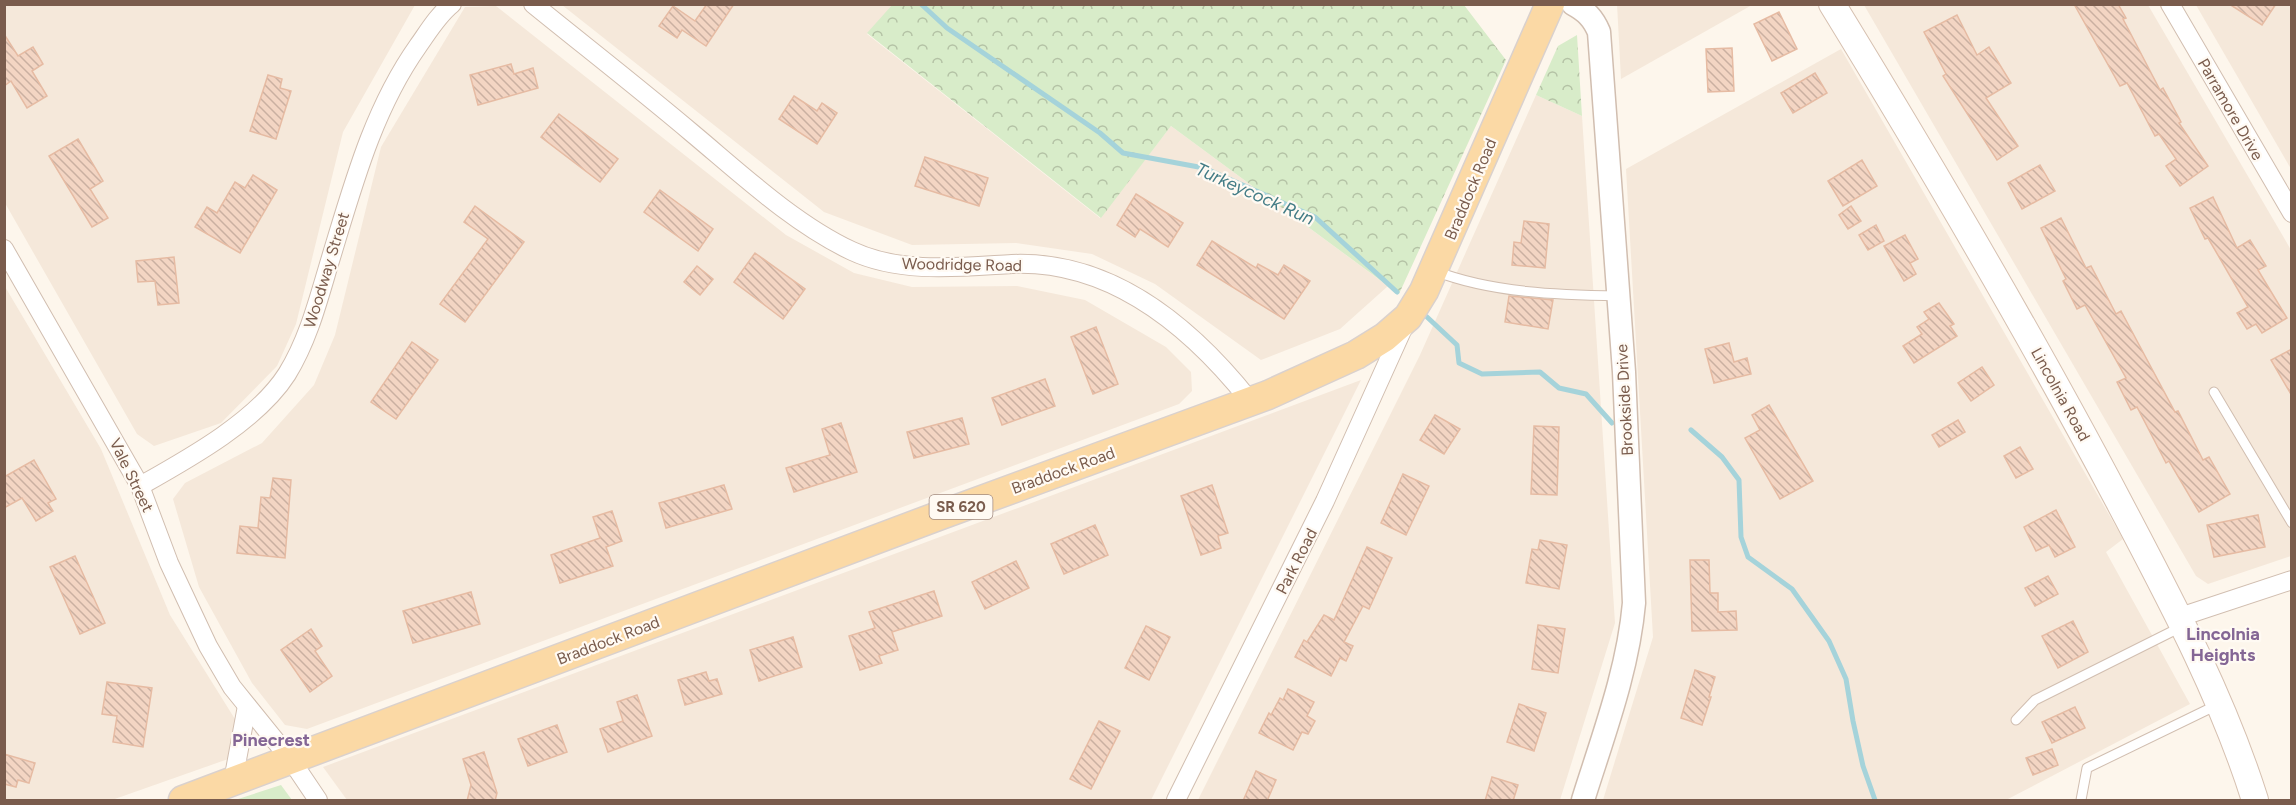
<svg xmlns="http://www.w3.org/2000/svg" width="2296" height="805" font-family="Figtree,sans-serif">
	<defs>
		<pattern id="forest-crowns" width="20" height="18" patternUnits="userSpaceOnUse" patternTransform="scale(1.5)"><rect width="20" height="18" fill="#d8ecc9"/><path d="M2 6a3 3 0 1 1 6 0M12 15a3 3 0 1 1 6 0" fill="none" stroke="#b4c2a5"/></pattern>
		<pattern id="building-back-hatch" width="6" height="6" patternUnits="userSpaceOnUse" patternTransform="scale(1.5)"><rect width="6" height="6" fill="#f3d5c3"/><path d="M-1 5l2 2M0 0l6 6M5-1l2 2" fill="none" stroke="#cab0a1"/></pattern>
	</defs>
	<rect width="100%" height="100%" fill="#fdf6ec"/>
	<!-- residential -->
	<g fill="#f5e8da">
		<path d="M1617 4H1752V5L1621 79Z"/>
		<path d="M4 5H415L343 132 296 324 277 366 221 423 154 446 137 434 5 203Z"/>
		<path d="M562 5H893L867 34 1100 218 1171 126 1388 286 1340 329 1261 360 1155 284 1092 254 1016 243 912 245 824 212Z"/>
		<path d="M1864 5H2148L2291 250V556L2208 584 2196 576Z"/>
		<path d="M2196 5H2291V169Z"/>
		<path d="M496 6 786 235 854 273 912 287 1017 286 1085 300 1166 347 1191 372 1192 391 1179 404 307 729 285 725 252 683 199 587 173 499 185 483 262 443 314 385 335 335 381 147 465 7Z"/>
		<path d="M1841 49 2123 539 2106 552 2190 704 2006 800H1603L1653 637 1626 169Z"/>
		<path d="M1536 95 1582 116 1615 623 1560 800H1198L1420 355Z"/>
		<path d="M4 285 101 449 170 615 243 732 231 758 112 800H5Z"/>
		<path d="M1361 380 1151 800H347L323 767Z"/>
	</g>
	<!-- forest -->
	<g fill="url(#forest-crowns)">
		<path d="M893 4 1464 5 1506 60 1399 294 1171 126 1101 218 867 33Z"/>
		<path d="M1577 35 1582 116 1536 95 1558 46Z"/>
	</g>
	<!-- park -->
	<path fill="#d8ecc9" d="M281 785 292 800H235Z"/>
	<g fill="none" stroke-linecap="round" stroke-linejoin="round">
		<!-- stream -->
		<g stroke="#a5d3da" stroke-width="5">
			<path d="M921 4 947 28 1100 133 1123 153 1204 168 1315 217 1397 292"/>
			<path d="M1427 317 1457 345 1459 363 1482 374 1540 372 1559 388 1586 394 1612 423"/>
			<path d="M1691 430 1722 457 1739 480 1741 537 1748 557 1792 589 1829 641 1846 679 1853 721 1863 766 1875 800"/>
		</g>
	</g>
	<!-- building -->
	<g fill="url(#building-back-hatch)" stroke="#e6bba3" stroke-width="1.5">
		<path d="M707 4H734L706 46 682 30 677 38 659 26 673 6 695 21Z"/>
		<path d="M2074 4H2118L2126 18 2123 19 2160 90 2163 88 2181 122 2179 123 2208 166 2180 186 2166 166 2176 159 2159 134 2155 136 2127 83 2120 86Z"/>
		<path d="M2229 4H2276L2262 25Z"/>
		<path d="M1779 12 1797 49 1772 61 1754 24Z"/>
		<path d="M1957 15 1977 55 1989 47 2011 83 1986 98 2018 146 1997 160 1943 76 1946 74 1924 32Z"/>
		<path d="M4 34 18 56 33 47 43 64 32 71 47 96 27 108 11 81 4 86Z"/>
		<path d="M1732 48 1734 91 1708 92 1706 49Z"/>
		<path d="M511 64 514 74 533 68 538 88 478 105 470 75Z"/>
		<path d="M1815 73 1827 93 1793 113 1781 93Z"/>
		<path d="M268 75 282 79 280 88 291 91 276 139 250 131Z"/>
		<path d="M794 96 817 111 822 103 837 113 817 144 779 119Z"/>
		<path d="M559 114 618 159 600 182 541 137Z"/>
		<path d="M78 139 103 181 90 189 108 218 92 227 49 156Z"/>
		<path d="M925 157 988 178 979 206 915 186Z"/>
		<path d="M1862 160 1877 186 1843 206 1828 181Z"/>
		<path d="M2040 165 2055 191 2022 209 2008 183Z"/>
		<path d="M253 175 277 190 240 253 195 227 207 207 217 213 235 182 245 188Z"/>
		<path d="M660 190 713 229 698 251 644 212Z"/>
		<path d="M1136 194 1183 223 1168 247 1140 229 1135 237 1117 225Z"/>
		<path d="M2213 197 2237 248 2250 240 2266 266 2258 270 2287 318 2262 333 2256 324 2247 329 2237 313 2248 307 2208 238 2205 239 2190 208Z"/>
		<path d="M475 206 524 242 465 322 440 304 488 239 464 222Z"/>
		<path d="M1851 206 1861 221 1848 229 1839 215Z"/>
		<path d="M2061 218 2086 268 2091 266 2116 314 2121 311 2175 412 2178 411 2203 460 2209 457 2230 494 2199 512 2169 461 2166 463 2137 407 2131 410 2117 382 2126 378 2085 305 2077 309 2063 281 2066 279 2041 228Z"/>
		<path d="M1524 221 1549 224 1545 268 1512 265 1514 242 1521 243Z"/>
		<path d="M1876 225 1884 241 1868 250 1859 235Z"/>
		<path d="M1905 235 1918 259 1910 263 1916 274 1904 281 1884 246Z"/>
		<path d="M1212 241 1256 268 1258 264 1278 275 1284 265 1310 281 1284 319 1197 265Z"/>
		<path d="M755 253 805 289 783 319 734 282Z"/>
		<path d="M174 257 179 303 158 305 155 281 138 282 136 261Z"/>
		<path d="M697 266 713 279 700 295 684 282Z"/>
		<path d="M1509 296 1553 300 1548 329 1505 322Z"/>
		<path d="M1939 303 1954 324 1950 326 1957 336 1914 363 1903 346 1922 334 1917 327 1929 319 1924 312Z"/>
		<path d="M1096 327 1118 384 1093 394 1071 337Z"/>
		<path d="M412 342 438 360 396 419 371 402Z"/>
		<path d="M1729 343 1734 362 1747 358 1751 374 1714 383 1705 349Z"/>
		<path d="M2292 349V396L2271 360Z"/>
		<path d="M1982 367 1994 385 1971 401 1958 383Z"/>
		<path d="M1045 379 1055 406 1002 425 992 398Z"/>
		<path d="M1769 405 1813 481 1780 499 1745 438 1760 430 1752 415Z"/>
		<path d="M1435 415 1460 429 1444 454 1420 440Z"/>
		<path d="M962 418 969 444 914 458 907 432Z"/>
		<path d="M1958 420 1965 432 1939 447 1932 435Z"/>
		<path d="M841 423 857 472 794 492 786 468 830 455 822 429Z"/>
		<path d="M1534 426 1559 427 1557 495 1531 494Z"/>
		<path d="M2020 447 2033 469 2016 478 2004 456Z"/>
		<path d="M34 460 56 499 48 503 53 511 36 521 22 498 4 508V477Z"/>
		<path d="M1403 474 1429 486 1406 535 1381 523Z"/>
		<path d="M273 478 291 480 285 558 237 553 240 526 258 528 261 497 270 498Z"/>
		<path d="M724 485 732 509 666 528 659 503Z"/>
		<path d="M1212 485 1228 533 1218 536 1221 548 1201 555 1181 496Z"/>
		<path d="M2056 510 2075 547 2055 557 2049 545 2036 551 2024 527Z"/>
		<path d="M612 511 622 541 606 547 613 566 560 583 551 555 600 538 593 517Z"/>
		<path d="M2258 515 2265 547 2214 557 2207 525Z"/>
		<path d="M1095 525 1108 555 1064 574 1051 544Z"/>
		<path d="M1540 540 1567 545 1559 589 1526 583 1532 549 1538 550Z"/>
		<path d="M1367 547 1392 558 1369 609 1363 606 1344 642 1353 646 1346 661 1340 658 1331 676 1295 657 1304 640 1307 642 1324 615 1334 620Z"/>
		<path d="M75 556 105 623 80 634 50 567Z"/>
		<path d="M1690 560H1709L1710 593H1718V612L1736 611 1737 630 1692 631Z"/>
		<path d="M1016 561 1029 588 985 609 972 582Z"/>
		<path d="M2048 576 2058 594 2035 606 2025 588Z"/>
		<path d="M934 591 942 616 892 632 898 650 879 656 882 663 860 670 849 636 875 628 869 612Z"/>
		<path d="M471 592 480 624 413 643 403 611Z"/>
		<path d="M2073 621 2088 652 2058 668 2042 636Z"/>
		<path d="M1538 625 1565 629 1558 673 1532 669Z"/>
		<path d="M1146 626 1170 637 1149 680 1125 668Z"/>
		<path d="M311 629 322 646 315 651 332 676 310 692 281 650Z"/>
		<path d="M793 637 802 667 759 681 750 650Z"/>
		<path d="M1695 670 1715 677 1709 697H1711L1702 725 1681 718Z"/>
		<path d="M706 672 709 681 717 679 722 694 685 705 678 680Z"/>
		<path d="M107 682 152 688 143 747 113 742 117 716 102 714Z"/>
		<path d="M1288 689 1314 702 1307 716 1315 721 1308 734 1302 732 1293 750 1259 733 1269 713 1271 715 1280 698 1283 700Z"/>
		<path d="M637 695 652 736 608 752 600 729 623 721 617 702Z"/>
		<path d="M1519 704 1546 713 1534 751 1507 742Z"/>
		<path d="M2075 707 2085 728 2052 743 2042 722Z"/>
		<path d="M1099 721 1120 731 1091 789 1070 779Z"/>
		<path d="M557 725 567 752 528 766 518 739Z"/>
		<path d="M2052 749 2058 765 2033 775 2026 758Z"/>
		<path d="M484 752 497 793 495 801H467L471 785 463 759Z"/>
		<path d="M4 754 35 763 29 783 18 780 16 787 4 784Z"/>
		<path d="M1256 771 1276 780 1267 801H1243Z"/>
		<path d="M1492 777 1518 785 1513 801H1485Z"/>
	</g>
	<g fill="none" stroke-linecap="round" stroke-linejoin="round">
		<!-- service casing -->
		<g stroke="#d1beb0" stroke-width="11">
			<g id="service">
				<path d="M1435 271C1492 293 1559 295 1619 296"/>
				<path d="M2214 392 2292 523"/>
				<path d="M2016 720 2035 700 2181 627"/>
				<path d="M2081 800 2087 768 2217 705"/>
			</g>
		</g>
		<!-- minor casing -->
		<g stroke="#d1beb0" stroke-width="20">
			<g id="minor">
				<path d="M533 4C586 47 640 89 692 133 740 173 794 224 852 251 901 274 960 267 1012 264 1112 260 1192 328 1250 401"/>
				<path d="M2170 4 2292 213"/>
				<path d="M4 249 140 486 169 563 208 646 232 687 291 760 318 800"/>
				<path d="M140 486C188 459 257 421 287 374 308 340 318 301 329 264 352 189 372 111 418 46 428 32 438 15 452 4"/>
				<path d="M2180 617 2292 580"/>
				<path d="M233 781 247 706"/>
				<path d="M1176 800 1325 501 1405 324"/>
			</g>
		</g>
		<!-- tertiary casing -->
		<g stroke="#d1beb0" stroke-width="25">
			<path id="tertiary" d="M1573 4C1586 11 1593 18 1599 32L1624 372 1634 603C1628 671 1603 736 1583 800"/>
		</g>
		<!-- secondary casing -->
		<g stroke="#d6c0b0" stroke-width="28">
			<path id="secondary" d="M1832 4C1932 167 2029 331 2118 500 2169 597 2222 695 2255 800"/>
		</g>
		<!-- primary casing -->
		<g stroke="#dad1cd" stroke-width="31">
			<path id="primary" d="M183 800 941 515 1268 395 1356 355 1385 337 1408 317 1424 291 1550 4"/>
		</g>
		<!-- service -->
		<use href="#service" stroke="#fff" stroke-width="9"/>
		<!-- minor -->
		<use href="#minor" stroke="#fff" stroke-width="18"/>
		<!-- tertiary -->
		<use href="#tertiary" stroke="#fff" stroke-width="22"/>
		<!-- secondary -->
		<use href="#secondary" stroke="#fff" stroke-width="26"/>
		<!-- primary -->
		<use href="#primary" stroke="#fbd9a5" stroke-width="28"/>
	</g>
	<g text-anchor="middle" stroke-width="4.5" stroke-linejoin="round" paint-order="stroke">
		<!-- shield labels -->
		<rect fill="#fffaf3" stroke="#a28b7f" stroke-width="1.5" x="929.5" y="495" width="63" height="24" rx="4.5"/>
		<g font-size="15" font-weight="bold" fill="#7a5c4d">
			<text x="961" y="512">SR 620</text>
		</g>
		<!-- street labels -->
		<g font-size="16" fill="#7a5c4d" stroke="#fffaf3">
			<text transform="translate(2231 109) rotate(60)" y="6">Parramore Drive</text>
			<text transform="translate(1470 189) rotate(-67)" y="6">Braddock Road</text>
			<text transform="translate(962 264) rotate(1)" y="6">Woodridge Road</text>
			<text transform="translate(326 270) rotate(-73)" y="6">Woodway Street</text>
			<text transform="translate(2061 394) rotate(61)" y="6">Lincolnia Road</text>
			<text transform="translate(1624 400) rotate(-93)" y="6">Brookside Drive</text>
			<text transform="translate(1063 470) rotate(-20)" y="6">Braddock Road</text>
			<text transform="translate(132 475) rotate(64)" y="6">Vale Street</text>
			<text transform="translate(1296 561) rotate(-63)" y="6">Park Road</text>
			<text transform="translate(608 640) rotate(-21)" y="6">Braddock Road</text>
		</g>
		<!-- water labels -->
		<g font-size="18" font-style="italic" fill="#437c86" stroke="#fffaf3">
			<text transform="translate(1255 194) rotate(24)" y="6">Turkeycock Run</text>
		</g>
		<!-- neighbourhood labels -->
		<g font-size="18" font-weight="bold" fill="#846695" stroke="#fffaf3">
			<text x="2223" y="640">Lincolnia<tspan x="2223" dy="21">Heights</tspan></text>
			<text x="271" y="746">Pinecrest</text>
		</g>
	</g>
	<!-- border -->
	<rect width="2296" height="805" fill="none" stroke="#7a5c4d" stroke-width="12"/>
</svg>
